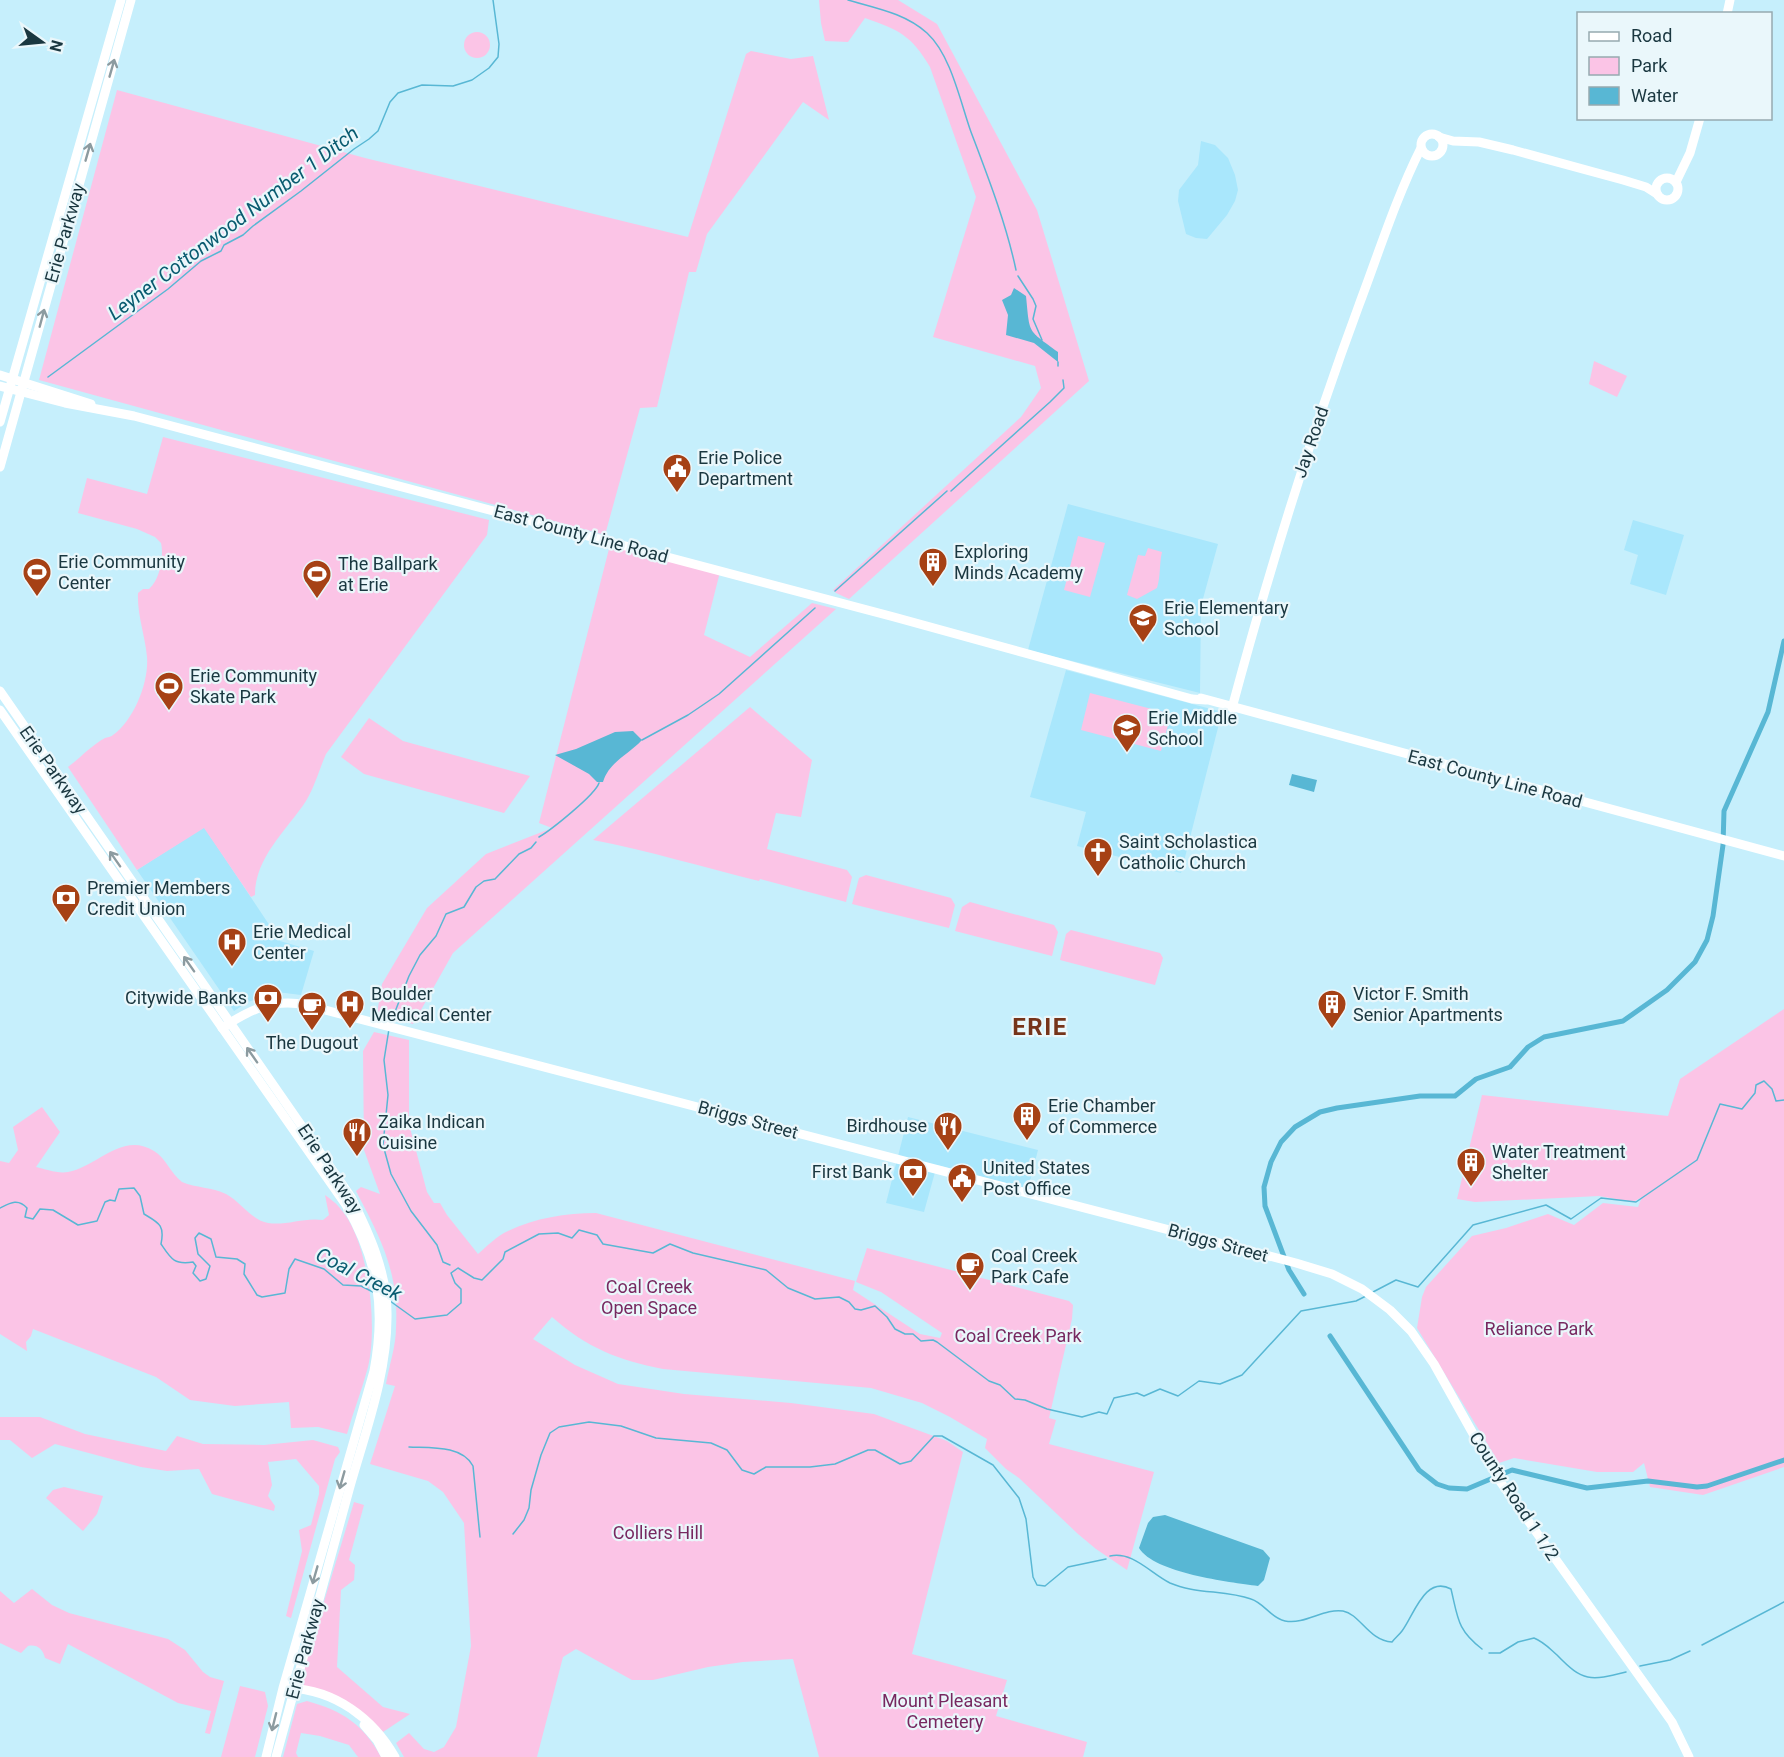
<svg xmlns="http://www.w3.org/2000/svg" width="1784" height="1757" font-family="Roboto,sans-serif">
	<rect width="100%" height="100%" fill="#c6effc"/>
	<!-- built -->
	<g fill="#a9e7fc">
		<path d="M1201 141 1215 145 1228 158 1235 175 1238 190 1235 201 1227 215 1207 239 1196 238 1186 234 1178 201 1179 190 1198 165Z"/>
		<path d="M1068 504 1218 544 1201 606 1200 693 1028 650Z"/>
		<path d="M1633 520 1684 535 1666 595 1630 584 1638 555 1624 550Z"/>
		<path d="M1066 670 1222 712 1181 873 1077 846 1086 812 1030 797Z"/>
		<path d="M204 827 280 941 314 951 301 995 277 992 248 1002 234 1011 137 870Z"/>
		<path d="M908 1117 1038 1150 1028 1189 937 1165 924 1212 886 1203Z"/>
	</g>
	<!-- green -->
	<g fill="#fbc4e6">
		<path d="M819 0H898L937 24 1037 210 1089 381 849 599 836 593 833 590 1021 417 1041 388 1035 366 933 337 976 197 930 67C911 35 899 30 865 18L848 42 825 41 821 23Z"/>
		<circle cx="477" cy="45" r="13"/>
		<path d="M751 51 791 59 813 56 829 120 803 102 707 234 696 272H689L657 407 640 408 605 535 39 380 117 90 365 158 688 237 746 54Z"/>
		<path d="M1594 361 1627 376 1617 397 1589 384Z"/>
		<path d="M163 437 489 520 487 535 326 754C319 770 315 786 306 801 287 830 255 857 255 895L251 897 204 828 137 870 68 767C80 758 92 745 105 738 107 737 111 737 113 735 134 720 149 682 147 657 145 635 137 615 138 593L143 589H149C160 580 164 556 161 543L155 537 137 529 78 513 87 478 147 494Z"/>
		<path d="M1078 536 1105 543 1090 597 1064 590Z"/>
		<path d="M610 545 720 572 704 635 750 657 812 603 836 609 453 953 413 1024 377 1013 382 984 427 908 486 854 552 828 539 823Z"/>
		<path d="M1148 548 1162 552C1159 564 1161 575 1157 588L1137 599 1127 595 1138 555 1145 556Z"/>
		<path d="M1090 693 1171 714 1161 751 1081 730Z"/>
		<path d="M750 707 812 760 801 817 776 813 767 849 847 870 852 877 846 902 760 879 759 881C703 867 649 851 593 840Z"/>
		<path d="M369 718 403 741 530 776 504 813 364 774 341 757Z"/>
		<path d="M866 875 951 898 955 905 949 928 852 904 859 878Z"/>
		<path d="M970 902 1054 925 1058 932 1052 956 955 931 962 907Z"/>
		<path d="M1071 930 1160 953 1163 958 1155 985 1060 960 1066 934Z"/>
		<path d="M1784 1009V1467L1703 1495 1650 1487 1644 1463 1633 1472H1597L1514 1458 1499 1463 1417 1328 1422 1297 1426 1287 1472 1236 1506 1228 1548 1214 1574 1225 1603 1203 1638 1207 1642 1197 1633 1202 1599 1196 1475 1202 1457 1199 1482 1095 1668 1116 1680 1079Z"/>
		<path d="M374 1032 409 1040V1124L427 1192 434 1203H440L447 1215 478 1254C487 1246 497 1236 508 1231 535 1218 566 1213 596 1213L855 1281 853 1290 920 1334 940 1338 942 1333 881 1292 856 1282 867 1248 1069 1301 1073 1305 1072 1319 1049 1418 1056 1420 1049 1444 1154 1472 1127 1570 1096 1549 1078 1534 1019 1478 1006 1469 985 1448 987 1439 950 1417 922 1403 871 1388 663 1369C618 1360 587 1348 552 1317L533 1339 575 1365 618 1384 684 1394 791 1403 874 1414 947 1441 963 1452 912 1654 1007 1680 996 1716 1087 1742 1083 1757H819L793 1659 743 1662 708 1667 653 1680H632L576 1649 563 1657 537 1757H404L396 1743 409 1733 424 1749 434 1752 444 1747 456 1727 471 1646 464 1523 443 1492 428 1481 370 1464 395 1386 386 1384C389 1366 396 1346 396 1328 399 1272 381 1239 356 1191L361 1187 380 1194 364 1150 363 1051Z"/>
		<path d="M42 1107 60 1132 36 1167C45 1169 58 1174 68 1172 97 1167 122 1131 154 1151 166 1158 170 1173 182 1182 196 1188 212 1187 226 1194 241 1202 251 1220 268 1223 286 1226 304 1217 323 1220L329 1215 325 1195C330 1199 335 1202 339 1207 369 1239 378 1326 368 1367 362 1390 353 1412 347 1434L318 1427 291 1428 289 1402 235 1406 190 1400 156 1377 33 1329 31 1336 26 1342 27 1351 0 1334V1161L9 1163 18 1150 13 1127Z"/>
		<path d="M0 1417H40L85 1434 166 1451 177 1436 203 1444 264 1445 313 1440 338 1447 340 1452 335 1459 291 1618 286 1616 302 1551 299 1530 311 1525 319 1494V1486L296 1459 268 1462 272 1485 268 1496 275 1506 274 1511 212 1494 199 1469 167 1471 141 1467 55 1444 32 1458 10 1440H0Z"/>
		<path d="M64 1487 103 1496 97 1514 83 1531 46 1498 53 1490Z"/>
		<path d="M354 1502 364 1505 349 1560 355 1565 354 1580 341 1590 337 1667 383 1707 410 1714 383 1732C357 1704 341 1697 304 1686L301 1678Z"/>
		<path d="M32 1589 52 1605 69 1613 168 1639 185 1650 203 1672 210 1677 224 1681 210 1734 205 1733 211 1711 178 1703 68 1644 60 1664 45 1658C43 1649 37 1644 28 1646L21 1653 0 1643V1591L14 1603Z"/>
		<path d="M240 1686 265 1692 268 1706 255 1757H221Z"/>
		<path d="M307 1701C343 1711 363 1724 381 1757H358L349 1745 320 1736 301 1733 296 1753 298 1757H283L297 1704Z"/>
	</g>
	<!-- water -->
	<g fill="#58b7d4">
		<path d="M1014 288 1026 296C1030 335 1027 329 1058 352V362L1034 343 1006 335 1008 315 1002 300 1011 295Z"/>
		<path d="M633 731 642 740C628 755 609 762 603 782H597L589 774 555 755 576 749 615 732Z"/>
		<path d="M1292 774 1317 780 1314 792 1289 785Z"/>
		<path d="M1165 1515 1263 1550 1270 1558 1264 1580 1258 1586C1229 1582 1154 1573 1139 1548L1148 1523 1153 1517Z"/>
	</g>
	<g fill="none" stroke-linecap="round" stroke-linejoin="round">
		<!-- stream -->
		<g stroke="#58b7d4" stroke-width="1.5">
			<path d="M848 0C875 8 905 13 927 33 951 55 960 101 971 132 988 177 1006 223 1016 270"/>
			<path d="M1018 276 1033 299 1036 306 1033 319 1042 340"/>
			<path d="M1058 362V366"/>
			<path d="M48 377 168 289 201 261 221 251 224 245 243 235 253 226 301 191 354 149 369 139 378 131 390 102 398 93 422 85 453 86 472 80 489 68 498 57 499 44 493 0"/>
			<path d="M951 491 1050 402 1064 388 1063 380"/>
			<path d="M835 591 947 491"/>
			<path d="M642 740 688 715 719 694 815 608"/>
			<path d="M539 837C551 830 595 795 599 783"/>
			<path d="M391 1022 409 976 420 955 436 936 446 914 464 907 476 887 484 881 495 879 519 854 531 848 536 842"/>
			<path d="M389 1029 384 1060 388 1095 383 1145 391 1174 411 1211 437 1245 443 1262 450 1265"/>
			<path d="M0 1208C10 1203 18 1198 27 1208L25 1217 33 1219 40 1209 53 1210 78 1225 97 1221 105 1202 110 1200 115 1201 119 1189 134 1188 140 1196 144 1214C159 1223 165 1225 161 1244 171 1259 174 1265 193 1262L196 1266 193 1273 200 1281 206 1279 210 1266 198 1254 195 1238 199 1233 211 1239 216 1257 237 1259 245 1264 244 1274 257 1295 262 1297 285 1293 289 1269 295 1259 324 1269 343 1285 361 1286 373 1292"/>
			<path d="M1373 1292 1396 1280 1418 1287 1473 1225 1546 1205 1571 1219 1601 1198 1636 1202 1697 1160 1720 1104 1742 1109 1755 1093 1756 1085 1764 1081 1772 1089 1776 1101 1784 1100"/>
			<path d="M390 1301 415 1319 447 1315 461 1303V1289L455 1283 451 1273 458 1268 474 1278 482 1280 503 1259 505 1252 539 1234 558 1233 572 1238 579 1230 597 1235 603 1244 653 1253 670 1244 693 1253 766 1270 788 1288 815 1299 839 1297 849 1302 855 1309 861 1310 875 1306 887 1317 895 1329 905 1334H913L921 1341 933 1340 937 1342 989 1381 1000 1385 1015 1399 1025 1400 1047 1409 1082 1417 1099 1412 1107 1414 1114 1398 1137 1393 1144 1396 1160 1389 1178 1396 1199 1381 1220 1384 1242 1375 1301 1311 1356 1301 1366 1296"/>
			<path d="M409 1447C430 1448 462 1445 473 1466L480 1537"/>
			<path d="M513 1534 524 1520 529 1508 531 1490 541 1455 550 1433 559 1427 589 1422 621 1426 656 1438 711 1443 727 1450 742 1470 754 1474 766 1467H810L835 1464 868 1450H875L900 1464 911 1461 934 1436H942L993 1465 1019 1498 1026 1519 1033 1577 1037 1585 1045 1586 1068 1567 1106 1559"/>
			<path d="M1110 1556C1133 1551 1150 1573 1170 1583 1195 1594 1226 1590 1251 1599 1264 1603 1271 1618 1285 1621 1305 1625 1324 1608 1343 1611 1360 1614 1369 1641 1392 1642 1395 1638 1399 1635 1402 1631 1414 1615 1425 1575 1451 1589 1458 1618 1457 1630 1482 1649"/>
			<path d="M1702 1645 1784 1602"/>
			<path d="M1489 1653H1500L1518 1642 1534 1638C1544 1642 1549 1648 1557 1655 1583 1682 1590 1681 1626 1672"/>
			<path d="M1640 1666 1670 1660 1690 1651"/>
		</g>
		<!-- canal -->
		<g stroke="#58b7d4" stroke-width="5">
			<path d="M1304 1294 1289 1270 1265 1206 1264 1187 1271 1162 1281 1142 1295 1127 1320 1112 1337 1108 1420 1096H1455L1476 1079 1510 1067 1528 1047 1544 1037 1623 1021 1667 990 1695 962 1707 940 1713 916 1723 845 1724 811 1768 712 1784 641"/>
			<path d="M1330 1336 1419 1470 1437 1484 1449 1488 1467 1489 1512 1470 1587 1488 1648 1481 1697 1487 1707 1486 1784 1460"/>
		</g>
		<!-- secondary -->
		<g stroke="#fff" stroke-width="9">
			<path d="M1727 14 1730 0"/>
			<circle cx="1432" cy="145" r="11"/>
			<path d="M1439 137 1453 141 1479 142 1513 150 1623 180 1646 187 1657 194"/>
			<circle cx="1667" cy="189" r="11"/>
			<path d="M1676 182 1690 153 1700 118"/>
			<path d="M0 375 91 404"/>
			<path d="M0 386 65 403 134 416 894 617 1192 699 1206 700"/>
			<path d="M0 422 121 0"/>
			<path d="M0 467 131 0"/>
			<path d="M0 691 351 1197C369 1233 387 1272 387 1313 388 1373 365 1433 349 1490 325 1579 300 1668 276 1757"/>
			<path d="M1201 698 1784 856"/>
			<path d="M1232 708C1269 571 1310 437 1359 305 1379 252 1396 198 1421 148"/>
			<path d="M0 710 346 1205C378 1261 386 1307 374 1371L283 1688 266 1757"/>
			<path d="M222 1028C249 1010 273 998 306 1005L1296 1263 1332 1274 1362 1289 1390 1310 1411 1331 1434 1364 1499 1480 1672 1722 1689 1757"/>
			<path d="M289 1688C335 1690 373 1718 395 1757"/>
			<path d="M364 1725 377 1740 386 1757"/>
		</g>
	</g>
	<!-- one-way arrows -->
	<defs><path id="oneway-shaft" d="M-6 0H5M1.5-3L5.5 0L1.5 3" fill="none" stroke-width="1.6" stroke-linecap="round" stroke-linejoin="round" transform="scale(1.5)"/></defs>
	<g stroke="#8c9ba0">
		<use href="#oneway-shaft" transform="translate(112 68) rotate(-74)"/>
		<use href="#oneway-shaft" transform="translate(88 152) rotate(-74)"/>
		<use href="#oneway-shaft" transform="translate(42 318) rotate(-75)"/>
		<use href="#oneway-shaft" transform="translate(115 859) rotate(-125)"/>
		<use href="#oneway-shaft" transform="translate(189 964) rotate(-125)"/>
		<use href="#oneway-shaft" transform="translate(252 1055) rotate(-125)"/>
		<use href="#oneway-shaft" transform="translate(342 1480) rotate(106)"/>
		<use href="#oneway-shaft" transform="translate(315 1575) rotate(106)"/>
		<use href="#oneway-shaft" transform="translate(274 1722) rotate(104)"/>
	</g>
	<!-- icons -->
	<defs>
		<g id="civic-pin" transform="scale(1.5)"><path d="M0 17L-7.5 6A9.5 9.5 0 1 1 7.5 6Z" fill="#a64115" stroke="#eaf7fb"/><path d="M-.6-6.5H3V-4.5H.6V-3L4-1V1h2V6H-6V1h2V-1L-.6-3ZM-1.2 2.5V6h2.4V2.5Z" fill="#fff"/></g>
		<g id="building-pin" transform="scale(1.5)"><path d="M0 17L-7.5 6A9.5 9.5 0 1 1 7.5 6Z" fill="#a64115" stroke="#eaf7fb"/><path d="M-4-6H4V6H1V3H-1V6H-4ZM-2.5-4.3h1.7v1.8h-1.7ZM.8-4.3h1.7v1.8H.8ZM-2.5-1h1.7V.8h-1.7ZM.8-1h1.7V.8H.8Z" fill="#fff"/></g>
		<g id="stadium-pin" transform="scale(1.5)"><path d="M0 17L-7.5 6A9.5 9.5 0 1 1 7.5 6Z" fill="#a64115" stroke="#eaf7fb"/><path d="M0-5a6.5 5 0 1 0 0 10a6.5 5 0 1 0 0-10ZM-3.5-1.8h7v3.6h-7Z" fill="#fff"/></g>
		<g id="school-pin" transform="scale(1.5)"><path d="M0 17L-7.5 6A9.5 9.5 0 1 1 7.5 6Z" fill="#a64115" stroke="#eaf7fb"/><path d="M0-5L7-2L0 1L-7-2ZM-4 1L0 2.5L4 1V4Q0 6-4 4Z" fill="#fff"/></g>
		<g id="church-pin" transform="scale(1.5)"><path d="M0 17L-7.5 6A9.5 9.5 0 1 1 7.5 6Z" fill="#a64115" stroke="#eaf7fb"/><path d="M-1.2-6h2.4v3.5h3.3v2.4h-3.3V6h-2.4V-.1h-3.3v-2.4h3.3Z" fill="#fff"/></g>
		<g id="bank-pin" transform="scale(1.5)"><path d="M0 17L-7.5 6A9.5 9.5 0 1 1 7.5 6Z" fill="#a64115" stroke="#eaf7fb"/><path d="M-6-4H6V4H-6ZM0-2.3a2.3 2.3 0 1 0 0 4.6a2.3 2.3 0 1 0 0-4.6Z" fill="#fff"/></g>
		<g id="hospital-pin" transform="scale(1.5)"><path d="M0 17L-7.5 6A9.5 9.5 0 1 1 7.5 6Z" fill="#a64115" stroke="#eaf7fb"/><path d="M-5-5h3v3.5h4V-5h3V5h-3V1.5h-4V5h-3Z" fill="#fff"/></g>
		<g id="cafe-pin" transform="scale(1.5)"><path d="M0 17L-7.5 6A9.5 9.5 0 1 1 7.5 6Z" fill="#a64115" stroke="#eaf7fb"/><path d="M-5.5-4.5H6V0H3Q3 3.5 0 3.5H-2.5Q-5.5 3.5-5.5 0ZM3-3.2v2h1.7v-2ZM-6 4.5H4V6H-6Z" fill="#fff"/></g>
		<g id="restaurant-pin" transform="scale(1.5)"><path d="M0 17L-7.5 6A9.5 9.5 0 1 1 7.5 6Z" fill="#a64115" stroke="#eaf7fb"/><path d="M-5-6h1v4h1v-4h1v4h1v-4h1v5L-1.5 .5V6h-2V.5L-5-1ZM5-6V6H3V1.5H1.5Q1.5-4 5-6Z" fill="#fff"/></g>
	</defs>
	<g fill-rule="evenodd">
		<use href="#civic-pin" x="677" y="468"/>
		<use href="#building-pin" x="933" y="562"/>
		<use href="#stadium-pin" x="37" y="572"/>
		<use href="#stadium-pin" x="317" y="574"/>
		<use href="#school-pin" x="1143" y="618"/>
		<use href="#stadium-pin" x="169" y="686"/>
		<use href="#school-pin" x="1127" y="728"/>
		<use href="#church-pin" x="1098" y="852"/>
		<use href="#bank-pin" x="66" y="898"/>
		<use href="#hospital-pin" x="232" y="942"/>
		<use href="#bank-pin" x="268" y="998"/>
		<use href="#hospital-pin" x="350" y="1004"/>
		<use href="#building-pin" x="1332" y="1004"/>
		<use href="#cafe-pin" x="312" y="1006"/>
		<use href="#building-pin" x="1027" y="1116"/>
		<use href="#restaurant-pin" x="948" y="1126"/>
		<use href="#restaurant-pin" x="357" y="1132"/>
		<use href="#building-pin" x="1471" y="1162"/>
		<use href="#bank-pin" x="913" y="1172"/>
		<use href="#civic-pin" x="962" y="1178"/>
		<use href="#cafe-pin" x="970" y="1266"/>
	</g>
	<g text-anchor="middle" stroke-width="4.5" stroke-linejoin="round" paint-order="stroke">
		<!-- street labels -->
		<g font-size="18" fill="#1a3740" stroke="#eaf7fb">
			<text transform="translate(65 233) rotate(-74)" y="6">Erie Parkway</text>
			<text transform="translate(1311 442) rotate(-71)" y="6">Jay Road</text>
			<text transform="translate(581 534) rotate(15)" y="6">East County Line Road</text>
			<text transform="translate(53 770) rotate(55)" y="6">Erie Parkway</text>
			<text transform="translate(1495 779) rotate(15)" y="6">East County Line Road</text>
			<text transform="translate(748 1120) rotate(15)" y="6">Briggs Street</text>
			<text transform="translate(330 1169) rotate(57)" y="6">Erie Parkway</text>
			<text transform="translate(1218 1243) rotate(15)" y="6">Briggs Street</text>
			<text transform="translate(1514 1496) rotate(57)" y="6">County Road 1 1/2</text>
			<text transform="translate(305 1649) rotate(-75)" y="6">Erie Parkway</text>
		</g>
		<!-- poi labels -->
		<g font-size="18" fill="#1a3740" stroke="#eaf7fb" text-anchor="start">
			<text x="698" y="464">Erie Police<tspan x="698" dy="21">Department</tspan></text>
			<text x="954" y="558">Exploring<tspan x="954" dy="21">Minds Academy</tspan></text>
			<text x="58" y="568">Erie Community<tspan x="58" dy="21">Center</tspan></text>
			<text x="338" y="570">The Ballpark<tspan x="338" dy="21">at Erie</tspan></text>
			<text x="1164" y="614">Erie Elementary<tspan x="1164" dy="21">School</tspan></text>
			<text x="190" y="682">Erie Community<tspan x="190" dy="21">Skate Park</tspan></text>
			<text x="1148" y="724">Erie Middle<tspan x="1148" dy="21">School</tspan></text>
			<text x="1119" y="848">Saint Scholastica<tspan x="1119" dy="21">Catholic Church</tspan></text>
			<text x="87" y="894">Premier Members<tspan x="87" dy="21">Credit Union</tspan></text>
			<text x="253" y="938">Erie Medical<tspan x="253" dy="21">Center</tspan></text>
			<text x="371" y="1000">Boulder<tspan x="371" dy="21">Medical Center</tspan></text>
			<text x="1353" y="1000">Victor F. Smith<tspan x="1353" dy="21">Senior Apartments</tspan></text>
			<text x="247" y="1004" text-anchor="end">Citywide Banks</text>
			<text x="312" y="1049" text-anchor="middle">The Dugout</text>
			<text x="1048" y="1112">Erie Chamber<tspan x="1048" dy="21">of Commerce</tspan></text>
			<text x="378" y="1128">Zaika Indican<tspan x="378" dy="21">Cuisine</tspan></text>
			<text x="927" y="1132" text-anchor="end">Birdhouse</text>
			<text x="1492" y="1158">Water Treatment<tspan x="1492" dy="21">Shelter</tspan></text>
			<text x="983" y="1174">United States<tspan x="983" dy="21">Post Office</tspan></text>
			<text x="892" y="1178" text-anchor="end">First Bank</text>
			<text x="991" y="1262">Coal Creek<tspan x="991" dy="21">Park Cafe</tspan></text>
		</g>
		<!-- park labels -->
		<g font-size="18" fill="#772860" stroke="#eaf7fb">
			<text x="649" y="1293">Coal Creek<tspan x="649" dy="21">Open Space</tspan></text>
			<text x="1539" y="1335">Reliance Park</text>
			<text x="1018" y="1342">Coal Creek Park</text>
			<text x="658" y="1539">Colliers Hill</text>
			<text x="945" y="1707">Mount Pleasant<tspan x="945" dy="21">Cemetery</tspan></text>
		</g>
		<!-- water labels -->
		<g font-size="20" font-style="italic" fill="#095b70" stroke="#eaf7fb">
			<text transform="translate(233 223) rotate(-37)" y="7">Leyner Cottonwood Number 1 Ditch</text>
			<text transform="translate(359 1274) rotate(27)" y="7">Coal Creek</text>
		</g>
		<!-- district labels -->
		<g font-size="24" font-weight="bold" letter-spacing="1.5" fill="#76341a" stroke="#eaf7fb">
			<text x="1040" y="1035">ERIE</text>
		</g>
	</g>
	<!-- legend -->
	<rect x="1577" y="12" width="195" height="108" fill="#eaf7fb" stroke="#97aab0" stroke-width="1.5"/>
	<rect x="1589" y="32" width="30" height="9" fill="#ffffff" stroke="#97aab0" stroke-width="1.5"/>
	<text x="1631" y="42" font-size="18" fill="#1a3740">Road</text>
	<rect x="1589" y="57" width="30" height="18" fill="#fbc4e6" stroke="#97aab0" stroke-width="1.5"/>
	<text x="1631" y="72" font-size="18" fill="#1a3740">Park</text>
	<rect x="1589" y="87" width="30" height="18" fill="#58b7d4" stroke="#97aab0" stroke-width="1.5"/>
	<text x="1631" y="102" font-size="18" fill="#1a3740">Water</text>
	<!-- north arrow -->
	<g transform="translate(42 42) rotate(105)" stroke="#eaf7fb" stroke-width="4.5" paint-order="stroke">
	<path d="M0-4.5L10 22L0 15L-10 22Z" fill="#1a3740"/>
	<text y="-9" font-size="16" font-weight="bold" text-anchor="middle" fill="#1a3740">N</text>
	</g>
</svg>
